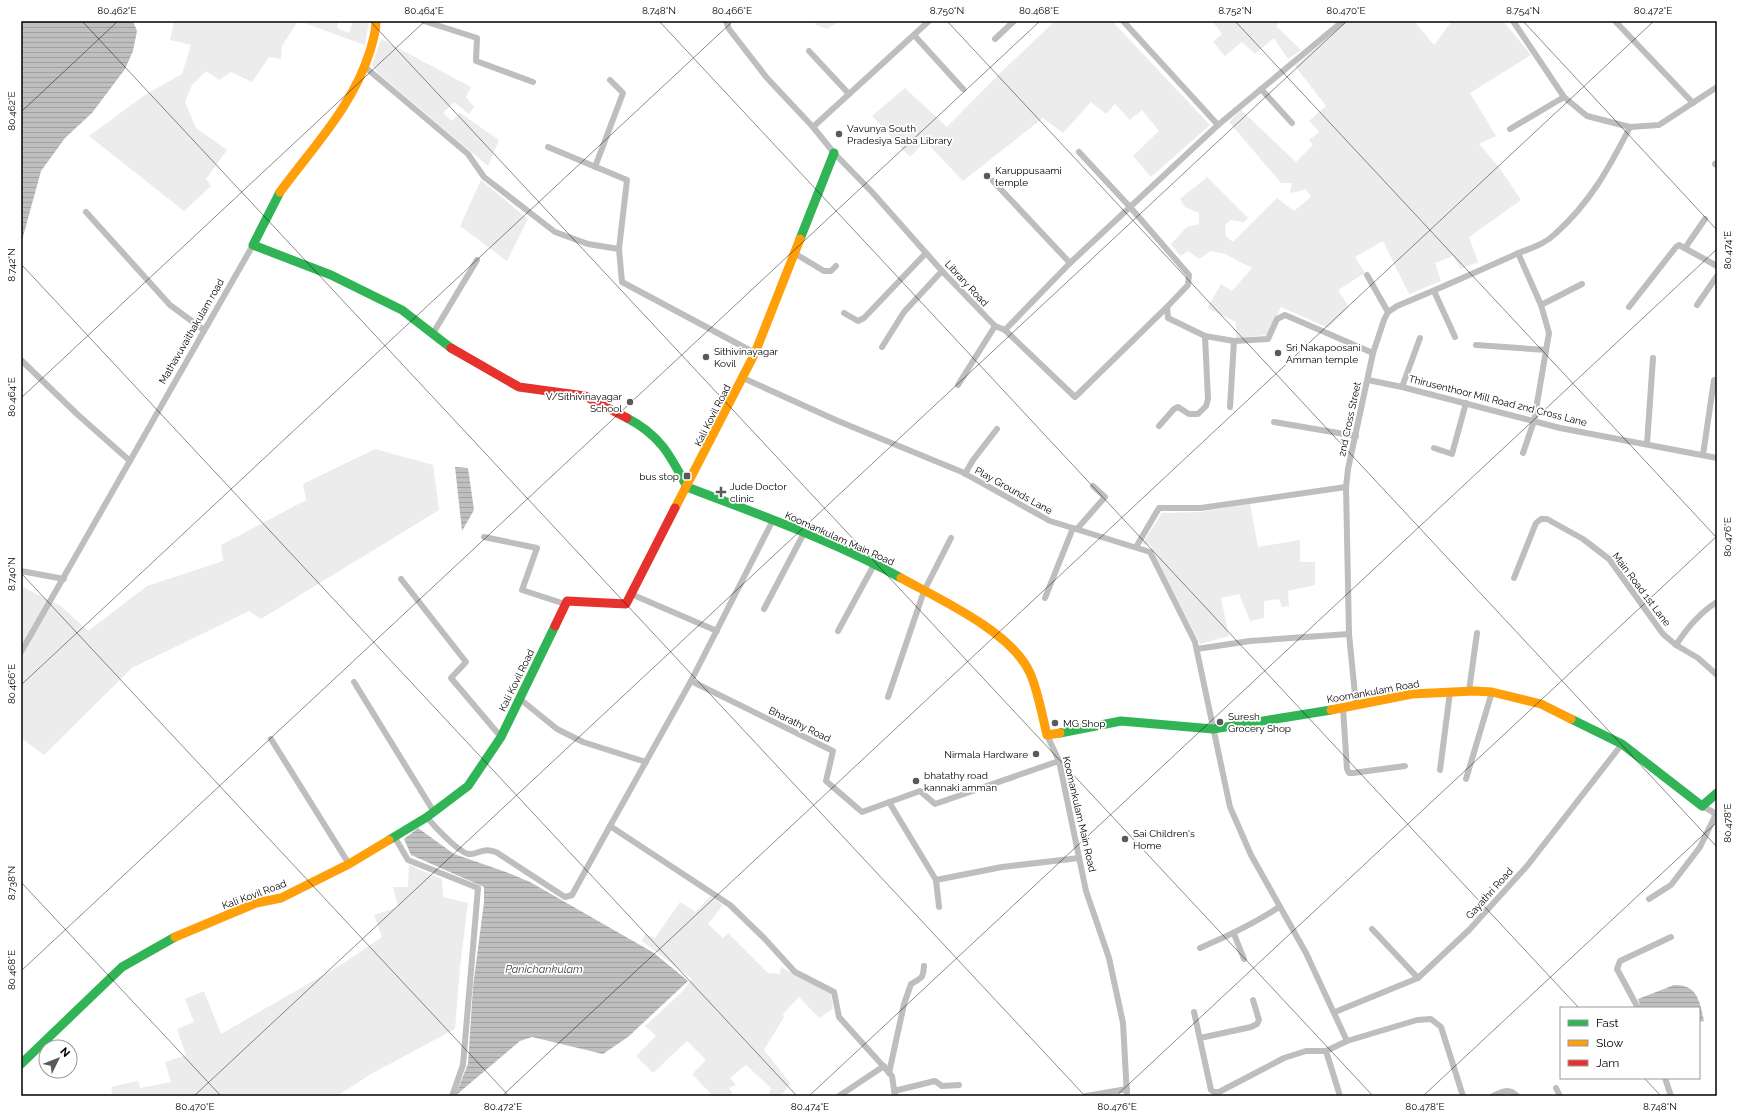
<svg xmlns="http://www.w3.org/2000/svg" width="1738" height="1117" font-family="Raleway,sans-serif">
	<defs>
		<pattern id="water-rules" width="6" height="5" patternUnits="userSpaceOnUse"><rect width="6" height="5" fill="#bfbfbf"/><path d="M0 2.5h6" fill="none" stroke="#a2a2a2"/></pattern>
	</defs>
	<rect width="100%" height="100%" fill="#fff"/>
	<!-- green -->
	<g fill="#ececec">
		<path d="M174 21H298L282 46 281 59 269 57 252 82 231 72 219 80 206 71 192 85 185 102 196 128 227 150 206 179 211 186 184 211 89 136 145 95 182 74 191 45 170 40Z"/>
		<path d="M299 21H338L337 28 349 33 353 21H369L365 45Z"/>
		<path d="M814 21H840L827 29 816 25Z"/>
		<path d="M1055 21H1112L1210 125 1151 177 1133 156 1159 131 1142 110 1130 120 1115 104 1106 114 1091 102 1063 133 1043 118 963 181 925 141 910 157 872 116 905 88 947 127 998 75Z"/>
		<path d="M1212 21H1281L1276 26 1301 50 1288 59 1274 38 1255 54 1242 42 1225 56 1213 42 1222 34Z"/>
		<path d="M1347 21H1414L1434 45 1452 21H1503L1531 55 1470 93 1496 136 1479 144 1499 167 1521 200 1469 237 1478 262 1461 269 1453 256 1435 263 1441 281 1409 294 1383 241 1355 257 1365 273 1338 290 1349 307 1328 328 1281 307 1267 335 1236 338V322L1207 308 1221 284 1232 291 1252 268 1225 254 1211 251 1199 259 1188 251 1180 256 1171 244 1187 227 1199 224V213L1185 207 1180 199 1207 177 1248 218 1244 222 1231 220 1225 225 1226 236 1233 242 1277 198 1294 211 1311 197 1306 189 1292 193 1290 191 1292 183H1281L1229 122 1241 110 1296 162 1313 145 1309 140 1319 132 1309 121 1326 106 1295 66Z"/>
		<path d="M381 39 471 87 466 97 474 107 469 114 454 102 443 113 452 121 460 113 499 140 488 166 379 74 372 65Z"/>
		<path d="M481 180 528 219 507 261 460 226Z"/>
		<path d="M375 449 433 465 439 510 261 619 249 611 132 668 44 755 21 738V586L61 606 88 631 147 586 223 561 221 545 306 500 303 484Z"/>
		<path d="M1250 504 1258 547 1300 540V562H1315V585L1288 591 1289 606 1282 607 1279 599 1264 601V618L1250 621 1239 594 1221 598 1229 636 1200 644 1150 545 1142 544 1162 513 1200 512Z"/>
		<path d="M409 865 442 879 443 897 468 903 460 967 455 1029 371 1074 337 1096H113L111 1087 138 1081 140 1088 171 1082 165 1062 186 1055 177 1029 194 1022 185 999 204 991 221 1034 344 963 382 937 374 915 398 907 393 887H408Z"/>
		<path d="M710 896 723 905 708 924 723 938 728 933 768 973 780 974 781 967 831 994 833 1009 819 1018 799 997 783 1014 784 1017 764 1050 790 1083 781 1096H768L771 1088 746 1065 730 1078 736 1085 729 1088 734 1096H713L692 1074 706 1060 687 1041 653 1073 636 1056 656 1036 645 1026 684 990 692 979 642 941 645 934 655 938 680 902 696 912Z"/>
	</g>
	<!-- water -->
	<g fill="url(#water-rules)">
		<path d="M21 21H133L137 31 133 51 125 69 92 113 65 138 41 171 21 244Z"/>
		<path d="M455 467 468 468 474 510 462 531Z"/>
		<path d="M418 828 454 854 506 872 530 882 654 953 688 981 628 1037 603 1054 532 1037 520 1041 455 1096 468 1064 473 987 484 902V887L411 855 404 839Z"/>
		<path d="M1674 985C1698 984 1700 1003 1704 1021L1699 1022V1008H1641L1638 999Z"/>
	</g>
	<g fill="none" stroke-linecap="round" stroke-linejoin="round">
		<!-- street -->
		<g stroke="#bebebe" stroke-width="6">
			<path d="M424 21 477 38 476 61 533 82"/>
			<path d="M726 21 729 29 767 78 813 127 834 153 872 192 942 271 995 326 1005 330 1075 397 1167 307"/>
			<path d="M1123 21 1218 125"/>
			<path d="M1513 21 1564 97 1587 116 1630 127 1659 125 1717 87"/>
			<path d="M1615 21 1693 103"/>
			<path d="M914 35 963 89"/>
			<path d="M995 39 1014 21"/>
			<path d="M809 51 849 94"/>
			<path d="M365 67 468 154 484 177 555 232 588 244 619 249 622 282 755 353"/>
			<path d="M1261 89 1292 123"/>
			<path d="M813 127 929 21"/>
			<path d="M1510 129 1564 97"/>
			<path d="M548 147 627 180 619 249"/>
			<path d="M1079 152 1130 207 1189 275 1188 285 1167 307 1168 318 1205 336 1234 341 1268 339 1277 319 1285 315 1373 353"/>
			<path d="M1715 164 1717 165"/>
			<path d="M595 167 623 93 610 80"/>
			<path d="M993 181 1070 263"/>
			<path d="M86 212 170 305 204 330"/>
			<path d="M1685 248 1705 219"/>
			<path d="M794 253 824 271H831L836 266"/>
			<path d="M1518 253 1541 305 1549 333 1534 421 1523 453"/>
			<path d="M1367 275 1388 312"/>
			<path d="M1434 291 1455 337"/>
			<path d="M1541 305 1582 284"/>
			<path d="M1697 305 1717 276"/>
			<path d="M1629 307 1676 247 1679 245 1717 266"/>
			<path d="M844 313 858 321 864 318 926 253"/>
			<path d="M1005 330 1070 263 1218 125 1343 21"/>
			<path d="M432 335 477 260"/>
			<path d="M1476 345 1546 350"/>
			<path d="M882 347 904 312 942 271"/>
			<path d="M21 360 77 414 130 461"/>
			<path d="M743 378 838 421 962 472 1050 521 1150 552 1195 642 1230 807 1251 855 1306 953 1347 1041 1326 1051 1340 1096"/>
			<path d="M1368 380 1402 387 1560 428 1717 458"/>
			<path d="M958 385 995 326"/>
			<path d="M1402 387 1420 338"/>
			<path d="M1230 407 1234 341"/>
			<path d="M1274 422 1356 436"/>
			<path d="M1159 426 1174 409 1178 407 1189 414H1198L1206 406 1208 399 1205 336"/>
			<path d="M1647 444 1653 358"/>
			<path d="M1434 448 1452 454 1466 403"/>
			<path d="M1703 455 1714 380"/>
			<path d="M965 474 973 460 997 429"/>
			<path d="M773 520 691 681 610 826 730 905 764 938 795 972 834 992 839 1017 892 1076 895 1096"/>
			<path d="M1077 529 1105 497 1093 486"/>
			<path d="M484 537 537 548 522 590 565 604"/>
			<path d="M1136 547 1159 508H1201L1346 487"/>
			<path d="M21 571 64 579"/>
			<path d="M1514 578 1536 523 1541 519H1547L1583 539 1609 559 1663 634 1676 645 1698 658 1717 675"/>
			<path d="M401 579 466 662 451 678 501 737"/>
			<path d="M631 594 717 631"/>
			<path d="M1045 598 1073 528"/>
			<path d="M764 609 804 533"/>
			<path d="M838 631 875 563"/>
			<path d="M1676 645C1687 628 1699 613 1717 602"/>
			<path d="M1197 649 1250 641 1349 634"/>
			<path d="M21 652 253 245"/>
			<path d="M691 681 833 751 826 781 862 812 920 791 935 804 1059 761"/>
			<path d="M354 682 434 812"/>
			<path d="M1469 691 1477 633"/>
			<path d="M888 697 924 591 951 538"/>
			<path d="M520 699 557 729 583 742 646 762"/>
			<path d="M1356 705 1349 634 1346 487 1348 469 1373 353 1384 320 1388 312 1397 306C1436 290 1474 273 1512 256 1526 249 1543 246 1555 234 1590 203 1609 168 1630 127"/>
			<path d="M1343 708 1347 769 1349 773H1353L1405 766"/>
			<path d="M1047 735 1059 761 1086 891 1109 958 1123 1023 1127 1096"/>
			<path d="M271 739 349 864"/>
			<path d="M1440 770 1450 692"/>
			<path d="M1466 779 1492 692"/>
			<path d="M889 802 936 880 939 907"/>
			<path d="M427 817C433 825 459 853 469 854 479 855 480 847 496 852L565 897 572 895 610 826"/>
			<path d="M394 836 408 860 478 888 463 1065 452 1096"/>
			<path d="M936 880 1002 867 1079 858"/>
			<path d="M1649 899 1671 885 1700 847 1715 816 1713 812 1702 806"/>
			<path d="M1372 929 1418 978"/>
			<path d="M1234 934 1244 959"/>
			<path d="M1200 948C1228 936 1254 924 1279 907"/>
			<path d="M1638 1008 1617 969 1620 961 1671 937"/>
			<path d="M1194 1012 1211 1090 1214 1092H1219L1284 1058 1306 1051H1326"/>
			<path d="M1335 1012 1418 978 1469 930 1527 866 1622 744"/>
			<path d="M1200 1038 1251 1027 1257 1024 1259 1020 1253 1000"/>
			<path d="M1347 1041 1417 1020 1431 1019 1441 1027 1463 1096"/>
			<path d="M889 1073 904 1004 911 984C922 977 923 979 924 966"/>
			<path d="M1665 1078 1671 1096"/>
			<path d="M1556 1088 1560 1096"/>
			<path d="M894 1091 935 1081 942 1086 959 1085"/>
			<path d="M839 1096 884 1066"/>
			<path d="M1086 1096 1127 1089"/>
			<path d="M1493 1096C1502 1092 1509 1087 1517 1096"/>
		</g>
		<!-- fast -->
		<g stroke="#30b455" stroke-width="9">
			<path d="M280 192 253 245 331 275 402 310 451 348"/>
			<path d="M800 239 834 153"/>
			<path d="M627 418C660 435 670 455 687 487 757 514 835 541 901 578"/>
			<path d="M1571 719 1622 744 1702 806 1717 793"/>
			<path d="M1060 733 1121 721 1213 729 1331 710"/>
			<path d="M389 840 427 817 468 786 501 737 555 626"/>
			<path d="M21 1064 122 967 175 937"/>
		</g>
		<!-- slow -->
		<g stroke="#ff9f0a" stroke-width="9">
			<path d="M280 192C313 147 353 106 370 51 373 41 376 32 376 21"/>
			<path d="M675 508 755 353 800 239"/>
			<path d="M901 578C939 599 1012 632 1030 673 1038 691 1042 715 1047 735L1060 733"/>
			<path d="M1331 710 1412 694 1474 691 1492 692 1541 704 1571 719"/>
			<path d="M175 937 256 903 281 898 349 864 389 840"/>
		</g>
		<!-- jam -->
		<g stroke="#e5322d" stroke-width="9">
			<path d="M451 348 519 387 585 396 627 418"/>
			<path d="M555 626 567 601 626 604 675 508"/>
		</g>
	</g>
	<!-- ticks -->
	<path fill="none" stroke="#000" stroke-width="1" stroke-opacity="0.45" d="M82 21 1085 1096M370 21 1373 1096M659 21 1579 1008M947 21 1717 847M1235 21 1717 538M1523 21 1717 230M21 112 118 21M21 264 797 1096M21 398 425 21M21 573 509 1096M21 685 733 21M21 882 221 1096M21 971 1040 21M1644 1078 1661 1096M194 1096 1347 21M502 1096 1654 21M809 1096 1717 249M1116 1096 1717 536M1423 1096 1717 822"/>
	<!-- markers -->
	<g fill="#595959" stroke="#fff" stroke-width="1.5">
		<circle cx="839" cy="134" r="4"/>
		<circle cx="987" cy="176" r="4"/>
		<circle cx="1278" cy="353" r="4"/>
		<circle cx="706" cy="357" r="4"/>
		<circle cx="630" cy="402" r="4"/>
		<rect x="683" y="472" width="8" height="8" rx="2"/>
		<path d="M719 486h4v4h4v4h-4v4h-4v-4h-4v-4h4z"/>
		<circle cx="1220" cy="722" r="4"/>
		<circle cx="1055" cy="723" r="4"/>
		<circle cx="1036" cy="754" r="4"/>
		<circle cx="916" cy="781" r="4"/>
		<circle cx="1125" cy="839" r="4"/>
	</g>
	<g text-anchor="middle" stroke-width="3.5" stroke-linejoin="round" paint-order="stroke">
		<!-- poi labels -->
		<g font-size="10" fill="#000" stroke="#fff" text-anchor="start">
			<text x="847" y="132">Vavunya South<tspan x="847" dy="12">Pradesiya Saba Library</tspan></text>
			<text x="995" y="174">Karuppusaami<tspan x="995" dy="12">temple</tspan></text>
			<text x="1286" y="351">Sri Nakapoosani<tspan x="1286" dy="12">Amman temple</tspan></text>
			<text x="714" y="355">Sithivinayagar<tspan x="714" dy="12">Kovil</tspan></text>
			<text x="622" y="400" text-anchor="end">V/Sithivinayagar<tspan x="622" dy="12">School</tspan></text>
			<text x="679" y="480" text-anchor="end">bus stop</text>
			<text x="730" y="490">Jude Doctor<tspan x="730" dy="12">clinic</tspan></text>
			<text x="1228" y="720">Suresh<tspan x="1228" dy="12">Grocery Shop</tspan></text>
			<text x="1063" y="727">MG Shop</text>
			<text x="1028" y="758" text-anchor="end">Nirmala Hardware</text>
			<text x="924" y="779">bhatathy road<tspan x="924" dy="12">kannaki amman</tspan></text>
			<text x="1133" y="837">Sai Children's<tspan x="1133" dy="12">Home</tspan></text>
		</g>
		<!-- street labels -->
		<g font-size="10" fill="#000" stroke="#fff">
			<text transform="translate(967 283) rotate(47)" y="4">Library Road</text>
			<text transform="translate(191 331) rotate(-60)" y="4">Mathavuvaithakulam road</text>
			<text transform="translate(1498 400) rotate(14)" y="4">Thirusenthoor Mill Road 2nd Cross Lane</text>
			<text transform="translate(712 415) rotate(-63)" y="4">Kali Kovil Road</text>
			<text transform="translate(1349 419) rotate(-78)" y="4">2nd Cross Street</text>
			<text transform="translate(1014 490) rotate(29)" y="4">Play Grounds Lane</text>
			<text transform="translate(840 538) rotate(24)" y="4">Koomankulam Main Road</text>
			<text transform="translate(1642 589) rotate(53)" y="4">Main Road 1st Lane</text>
			<text transform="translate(516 680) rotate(-64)" y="4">Kali Kovil Road</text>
			<text transform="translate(1373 691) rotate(-10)" y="4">Koomankulam Road</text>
			<text transform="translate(800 724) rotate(26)" y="4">Bharathy Road</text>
			<text transform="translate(1080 814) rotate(77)" y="4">Koomankulam Main Road</text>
			<text transform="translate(1489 893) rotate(-48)" y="4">Gayathri Road</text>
			<text transform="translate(254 894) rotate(-20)" y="4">Kali Kovil Road</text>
		</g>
		<!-- water labels -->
		<g font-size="11" font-style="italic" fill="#444" stroke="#fff">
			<text x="544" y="973">Panichankulam</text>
		</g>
	</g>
	<!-- border -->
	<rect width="1738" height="1117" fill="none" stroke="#ffffff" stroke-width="44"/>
	<!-- legend -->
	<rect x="1560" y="1007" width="140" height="72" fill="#ffffff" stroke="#999999"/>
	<rect x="1568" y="1020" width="20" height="6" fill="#30b455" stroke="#999999"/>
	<text x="1596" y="1027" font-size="12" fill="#000000">Fast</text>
	<rect x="1568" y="1040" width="20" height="6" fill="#ff9f0a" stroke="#999999"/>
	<text x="1596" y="1047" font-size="12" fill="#000000">Slow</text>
	<rect x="1568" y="1060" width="20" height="6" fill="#e5322d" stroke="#999999"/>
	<text x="1596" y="1067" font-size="12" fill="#000000">Jam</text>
	<!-- north arrow -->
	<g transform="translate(58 1059) rotate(47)"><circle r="19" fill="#ffffff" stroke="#999999"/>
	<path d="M0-3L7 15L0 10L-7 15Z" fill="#595959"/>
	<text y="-6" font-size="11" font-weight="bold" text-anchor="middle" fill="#000000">N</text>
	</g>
	<rect x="22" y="22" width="1694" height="1073" fill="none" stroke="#000" stroke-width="1.5"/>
	<g font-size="10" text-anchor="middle" fill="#000">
		<text x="117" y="14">80.462°E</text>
		<text x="424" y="14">80.464°E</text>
		<text x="659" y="14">8.748°N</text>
		<text x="732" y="14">80.466°E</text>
		<text x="947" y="14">8.750°N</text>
		<text x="1039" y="14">80.468°E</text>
		<text x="1235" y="14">8.752°N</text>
		<text x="1346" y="14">80.470°E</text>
		<text x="1523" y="14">8.754°N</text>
		<text x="1653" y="14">80.472°E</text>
		<text transform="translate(11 111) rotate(-90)" y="4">80.462°E</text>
		<text transform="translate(1727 250) rotate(-90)" y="4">80.474°E</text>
		<text transform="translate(11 265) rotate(-90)" y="4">8.742°N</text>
		<text transform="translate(11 397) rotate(-90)" y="4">80.464°E</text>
		<text transform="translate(1727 537) rotate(-90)" y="4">80.476°E</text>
		<text transform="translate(11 574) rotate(-90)" y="4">8.740°N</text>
		<text transform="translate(11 684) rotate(-90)" y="4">80.466°E</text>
		<text transform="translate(1727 823) rotate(-90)" y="4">80.478°E</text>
		<text transform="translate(11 883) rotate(-90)" y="4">8.738°N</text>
		<text transform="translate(11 970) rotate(-90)" y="4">80.468°E</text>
		<text x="195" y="1110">80.470°E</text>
		<text x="503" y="1110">80.472°E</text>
		<text x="810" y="1110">80.474°E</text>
		<text x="1117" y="1110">80.476°E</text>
		<text x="1425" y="1110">80.478°E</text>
		<text x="1660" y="1110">8.748°N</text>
	</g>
</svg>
